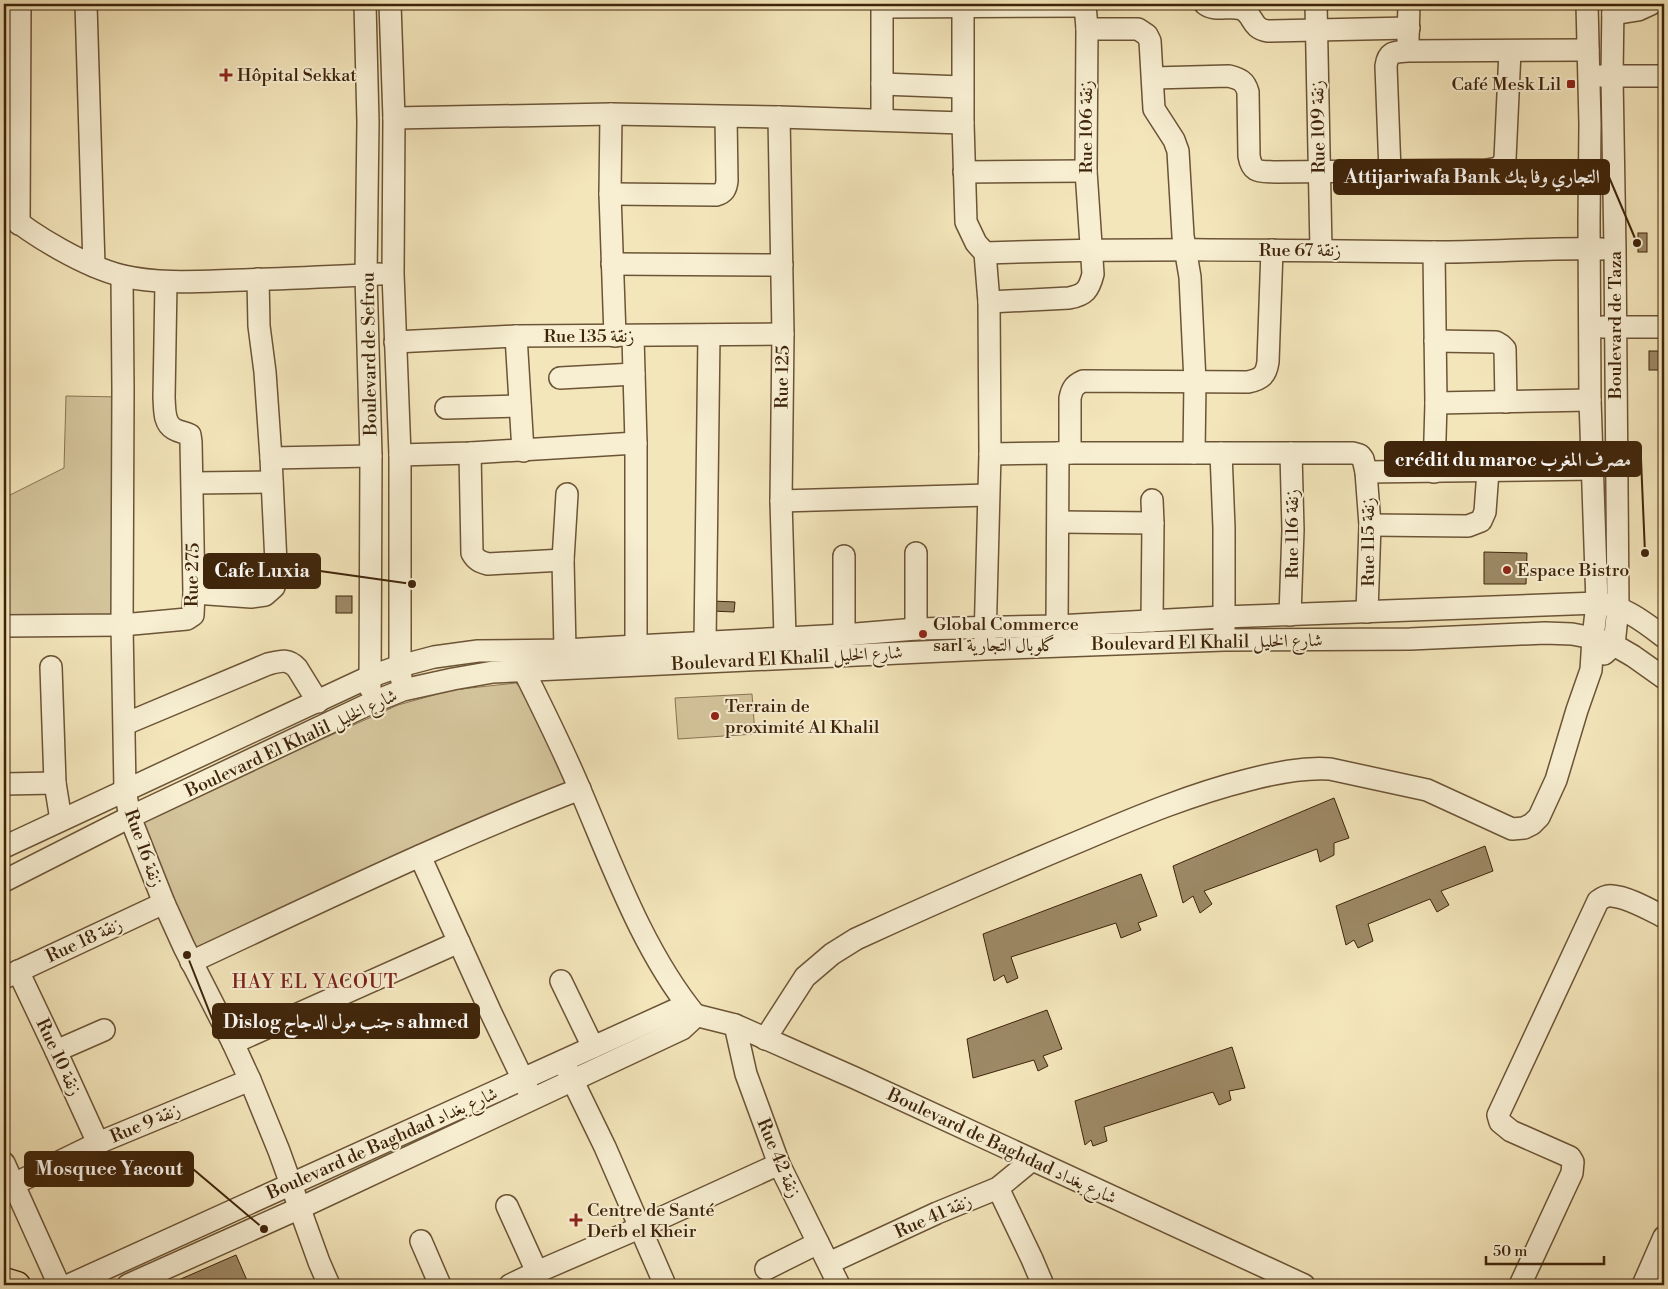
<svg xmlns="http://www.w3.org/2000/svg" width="1668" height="1289" font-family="'Libre Bodoni',Amiri,serif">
	<rect width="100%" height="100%" fill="#f4e6bb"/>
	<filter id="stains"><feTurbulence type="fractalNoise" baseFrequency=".004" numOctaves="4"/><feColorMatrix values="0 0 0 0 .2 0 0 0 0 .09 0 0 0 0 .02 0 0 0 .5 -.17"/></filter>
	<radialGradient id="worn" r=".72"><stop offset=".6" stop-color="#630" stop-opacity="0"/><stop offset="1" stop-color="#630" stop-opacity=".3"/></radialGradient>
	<!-- green -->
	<g fill="#d5c59d" stroke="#8a7454">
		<path d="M66 396 123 397 121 625H4V498L64 468Z"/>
		<path d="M516 683 546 716 577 787 190 959 134 824 398 705 452 690Z"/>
		<path d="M752 694 755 734 678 739 675 698Z"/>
	</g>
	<!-- building -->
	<g fill="#9d8966" stroke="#3e240a">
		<rect x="1638" y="233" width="9" height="19"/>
		<rect x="1649" y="351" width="15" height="19"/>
		<path d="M1484 552 1527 553 1526 584H1484Z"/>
		<rect x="336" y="596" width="16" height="17"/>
		<path d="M712 601 735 602 734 612 712 611Z"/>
		<path d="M1334 798 1349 838 1334 843V855L1320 862 1317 849 1204 891 1212 904 1200 913 1193 896 1183 903 1173 866Z"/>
		<path d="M1485 846 1493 871 1441 891 1449 905 1437 912 1430 899 1368 924 1373 941 1358 948 1354 940 1346 945 1336 906Z"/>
		<path d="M1141 874 1157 916 1138 923 1141 930 1121 938 1116 923 1011 957 1018 978 1007 983 1004 975 994 981 983 934Z"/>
		<path d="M1047 1010 1062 1049 1043 1056 1048 1066 1038 1071 1034 1060 973 1078 967 1039Z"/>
		<path d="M1232 1047 1245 1088 1229 1091 1231 1100 1219 1105 1213 1092 1104 1127 1107 1141 1093 1146 1091 1140 1085 1145 1075 1101Z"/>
		<path d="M236 1255 249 1285H167Z"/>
	</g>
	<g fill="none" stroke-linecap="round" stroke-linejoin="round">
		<!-- minor casing -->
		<g stroke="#6c5436" stroke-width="24">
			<g id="minor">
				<path d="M86 4 94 266"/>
				<path d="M365 4 368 122 366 275 371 456 370 688"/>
				<path d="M390 4 394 118 393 274 400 455V666L401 678"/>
				<path d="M882 4V120"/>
				<path d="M1205 4C1215 12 1230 5 1241 9 1254 13 1250 29 1268 31L1409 28"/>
				<path d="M1316 4 1321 250"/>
				<path d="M882 7 1085 6"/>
				<path d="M963 7V123L966 222 976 243 985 253 989 302 990 454 985 641"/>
				<path d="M1613 14 1638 10 1651 4"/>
				<path d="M1087 29H1138L1147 35 1150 41 1154 109 1174 140 1178 151 1183 236 1190 277 1195 382 1194 453"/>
				<path d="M1408 40 1409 4"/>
				<path d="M1600 76H1664"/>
				<path d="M1153 78 1229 76C1240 79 1245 81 1248 92L1249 156C1252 174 1260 171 1276 172L1486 170C1495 169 1501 169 1505 159L1510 51"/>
				<path d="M882 84 962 87"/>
				<path d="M611 114 610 194 615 336"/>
				<path d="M779 117 783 334 781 501 785 637"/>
				<path d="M394 118 611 114 779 117 963 123"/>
				<path d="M964 172 1086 171"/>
				<path d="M1390 172 1386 66C1388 51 1395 52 1408 51L1588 50"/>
				<path d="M610 194 716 195C724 193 726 189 727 181L726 117"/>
				<path d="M4 211C33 236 86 267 123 276 163 285 203 281 244 280 289 278 335 277 380 274"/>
				<path d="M19 224 20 4"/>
				<path d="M1434 252 1436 403 1434 472"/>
				<path d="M985 253C1134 248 1283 250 1432 252 1488 253 1545 247 1602 249"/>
				<path d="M612 264 782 265"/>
				<path d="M122 276 123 390 122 625 125 790 130 817 164 903 184 947 233 1043 250 1080 279 1151 319 1262 329 1285"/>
				<path d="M989 302 1069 298C1085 295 1089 290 1093 274L1086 171 1087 29 1085 4"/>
				<path d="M1602 327H1664"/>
				<path d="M516 336 523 451"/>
				<path d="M633 337 636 443V646"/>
				<path d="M1435 341 1496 342 1501 345 1505 349 1506 402"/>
				<path d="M395 342 516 336 783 334"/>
				<path d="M560 378 634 374"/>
				<path d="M1436 403 1590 400"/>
				<path d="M446 408 520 406"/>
				<path d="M470 453 472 553C476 560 480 562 488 564L563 560"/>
				<path d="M1070 453V398C1072 389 1074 385 1083 381L1248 382C1262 379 1266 375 1268 362L1272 250"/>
				<path d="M1221 453 1224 528V630"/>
				<path d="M990 454 1058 453H1353L1360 455 1363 459 1366 472 1370 525 1367 612"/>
				<path d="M400 455 470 453 636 443"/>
				<path d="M271 458 371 456"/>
				<path d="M1366 472 1593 469"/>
				<path d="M193 483 272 482"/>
				<path d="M1152 500 1153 523 1152 621"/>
				<path d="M781 501 988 495"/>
				<path d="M1059 522 1153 523"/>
				<path d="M1370 525 1468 526 1481 521 1485 512 1488 471"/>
				<path d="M194 593 251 597 265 595 274 587 276 563 271 458 265 372 259 326 258 279"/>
				<path d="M1290 615 1293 530 1291 453"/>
				<path d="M4 626 122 625 187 619 193 615 194 593 191 442 190 435C184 432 179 432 174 429 163 423 165 408 164 398L166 283"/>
				<path d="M1057 626 1058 453"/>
				<path d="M916 629V553"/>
				<path d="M844 635V556"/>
				<path d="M705 643 709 335"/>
				<path d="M565 650 563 560 567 494"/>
				<path d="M1604 654 1614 645 1618 607 1615 250 1612 76 1613 4"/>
				<path d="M51 667 55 783"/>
				<path d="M524 671C544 711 564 751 581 792 613 867 644 953 696 1016"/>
				<path d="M125 724 268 664C280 661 288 658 297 668L318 702"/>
				<path d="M4 784 55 783 61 820"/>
				<path d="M4 847 369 677 400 666 434 657 478 651 565 650 636 646 844 635 916 629 1057 626 1223 617 1597 603C1624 606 1643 621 1664 637"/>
				<path d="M420 856 491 1013 529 1092"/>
				<path d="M4 881 130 817 371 703 403 690 453 679 493 672 985 649 1224 640 1410 639 1545 633 1572 634 1593 638 1614 645 1633 656 1664 678"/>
				<path d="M191 962C320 902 447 840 580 789"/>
				<path d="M18 971 56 1051 98 1143"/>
				<path d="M4 978 164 903"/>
				<path d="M561 981 593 1047"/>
				<path d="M735 1025 746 1074 779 1164 839 1285"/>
				<path d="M765 1039 805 977 832 954 856 939C932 904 1008 871 1085 839 1139 816 1192 794 1248 780 1275 773 1303 767 1330 769L1427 790 1512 829 1524 828 1532 824 1539 817 1556 780 1577 710 1591 670 1593 638 1597 603 1590 400 1589 222 1590 124 1587 4"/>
				<path d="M233 1043 459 942"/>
				<path d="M56 1051 104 1030"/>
				<path d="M566 1067 605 1147 665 1285"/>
				<path d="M4 1163 59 1285"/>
				<path d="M14 1184 98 1143 250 1080"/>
				<path d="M998 1188 1032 1259 1043 1285"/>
				<path d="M507 1206 537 1272"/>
				<path d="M421 1241 440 1285"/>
				<path d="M829 1263 937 1213 998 1188 1032 1160"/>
				<path d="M766 1269 818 1243"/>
				<path d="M69 1285 675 1010 735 1025 855 1078 1304 1285"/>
				<path d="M128 1285 300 1208 682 1029 696 1016"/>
				<path d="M510 1285 537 1272 639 1228 779 1164"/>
				<path d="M1520 1285 1572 1173 1573 1162 1570 1157 1511 1131 1500 1122 1498 1115 1598 901C1602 898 1607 895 1612 896 1628 897 1650 910 1664 917"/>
				<path d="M1643 1285 1664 1237"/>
			</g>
		</g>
		<!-- major casing -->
		<g stroke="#3e240a" stroke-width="29">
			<path id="major" d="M4 1281 17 1285"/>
		</g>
		<!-- minor -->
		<use href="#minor" stroke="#f8efd3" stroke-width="21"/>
		<!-- major -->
		<use href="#major" stroke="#f4e6bb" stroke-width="26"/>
	</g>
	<!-- markers -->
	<g fill="#8f2418" stroke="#f8efd3" stroke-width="2">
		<path d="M223.5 67.5h5v5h5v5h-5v5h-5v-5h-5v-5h5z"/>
		<rect x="1566" y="79" width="10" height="10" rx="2.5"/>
		<circle cx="1507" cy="570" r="5"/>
		<circle cx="923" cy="634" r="5"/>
		<circle cx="715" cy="716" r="5"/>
		<path d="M573.5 1212.5h5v5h5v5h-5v5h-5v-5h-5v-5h5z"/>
	</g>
	<g text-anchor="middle" stroke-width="4" stroke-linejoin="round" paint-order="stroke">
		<!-- poi labels -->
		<g font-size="18" fill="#3e240a" stroke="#f8efd3" text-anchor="start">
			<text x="237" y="81">Hôpital Sekkat</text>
			<text x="1561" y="90" text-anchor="end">Café Mesk Lil</text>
			<text x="1517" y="576">Espace Bistro</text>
			<text x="933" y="630">Global Commerce<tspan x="933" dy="21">sarl گلوبال التجارية</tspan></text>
			<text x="725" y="712">Terrain de<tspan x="725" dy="21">proximité Al Khalil</tspan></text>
			<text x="587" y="1216">Centre de Santé<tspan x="587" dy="21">Derb el Kheir</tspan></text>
		</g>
		<!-- street labels -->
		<g font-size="18" fill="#3e240a" stroke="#f8efd3">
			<text transform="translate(1086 127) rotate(-90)" y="6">Rue 106 زنقة</text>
			<text transform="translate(1318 127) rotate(-91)" y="6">Rue 109 زنقة</text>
			<text x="1300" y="256">Rue 67 زنقة</text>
			<text transform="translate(1615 325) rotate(-90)" y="6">Boulevard de Taza</text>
			<text x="589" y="342">Rue 135 زنقة</text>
			<text transform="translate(369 354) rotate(-91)" y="6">Boulevard de Sefrou</text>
			<text transform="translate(782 377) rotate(-89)" y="6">Rue 125</text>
			<text transform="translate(1292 534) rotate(-90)" y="6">Rue 116 زنقة</text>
			<text transform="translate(1368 542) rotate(-90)" y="6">Rue 115 زنقة</text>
			<text transform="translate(192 575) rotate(-89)" y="6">Rue 275</text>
			<text transform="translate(1207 642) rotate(-1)" y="6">Boulevard El Khalil شارع الخليل</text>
			<text transform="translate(787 658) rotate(-3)" y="6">Boulevard El Khalil شارع الخليل</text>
			<text transform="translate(291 743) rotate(-25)" y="6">Boulevard El Khalil شارع الخليل</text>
			<text transform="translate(144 848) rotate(70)" y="6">Rue 16 زنقة</text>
			<text transform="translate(84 940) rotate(-25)" y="6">Rue 18 زنقة</text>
			<text transform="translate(59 1057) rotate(65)" y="6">Rue 10 زنقة</text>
			<text transform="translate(145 1123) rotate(-23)" y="6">Rue 9 زنقة</text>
			<text transform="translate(382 1143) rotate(-24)" y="6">Boulevard de Baghdad شارع بغداد</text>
			<text transform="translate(1002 1146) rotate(25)" y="6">Boulevard de Baghdad شارع بغداد</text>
			<text transform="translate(779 1158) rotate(67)" y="6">Rue 42 زنقة</text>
			<text transform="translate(933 1216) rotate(-24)" y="6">Rue 41 زنقة</text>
		</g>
		<!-- neighbourhood labels -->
		<g font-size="19" letter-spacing="1" fill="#7a1f14" stroke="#f8efd3">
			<text x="315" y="988">HAY EL YACOUT</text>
		</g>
	</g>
	<!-- callouts -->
	<path fill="none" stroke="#3e240a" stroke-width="2" d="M1637 243L1609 177M1645 553L1641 459M412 584L320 571M187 955L213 1021M264 1229L193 1169"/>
	<g fill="#3e240a" stroke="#f8efd3" stroke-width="2">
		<circle cx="1637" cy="243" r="5"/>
		<circle cx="1645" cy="553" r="5"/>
		<circle cx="412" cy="584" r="5"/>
		<circle cx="187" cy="955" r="5"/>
		<circle cx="264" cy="1229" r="5"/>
	</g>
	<g fill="#3e240a" stroke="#3e240a" stroke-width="2">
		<rect x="1334" y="160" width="275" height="34" rx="5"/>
		<rect x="1385" y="442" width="256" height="34" rx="5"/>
		<rect x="204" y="554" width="116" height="34" rx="5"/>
		<rect x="213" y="1004" width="266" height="34" rx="5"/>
		<rect x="25" y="1152" width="168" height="34" rx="5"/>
	</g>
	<g font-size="19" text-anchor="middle" font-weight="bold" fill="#fff">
		<text x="1472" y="183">Attijariwafa Bank التجاري وفا بنك</text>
		<text x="1513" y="466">crédit du maroc مصرف المغرب</text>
		<text x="262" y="577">Cafe Luxia</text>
		<text x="346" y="1028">Dislog جنب مول الدجاج s ahmed</text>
		<text x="109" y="1175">Mosquee Yacout</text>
	</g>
	<!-- margin -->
	<rect width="1668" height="1289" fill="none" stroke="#f4e6bb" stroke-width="20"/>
	<rect x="5" y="5" width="1658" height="1279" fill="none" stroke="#3e240a" stroke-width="2.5"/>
	<rect x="10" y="10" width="1648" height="1269" fill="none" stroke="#3e240a"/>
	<!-- scale -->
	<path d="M1486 1256v8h118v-8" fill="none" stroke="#3e240a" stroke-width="2.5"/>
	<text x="1493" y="1256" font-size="15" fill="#3e240a" stroke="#f8efd3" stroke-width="4" paint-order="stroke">50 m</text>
	<rect width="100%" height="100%" filter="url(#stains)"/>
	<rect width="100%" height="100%" fill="url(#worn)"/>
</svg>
